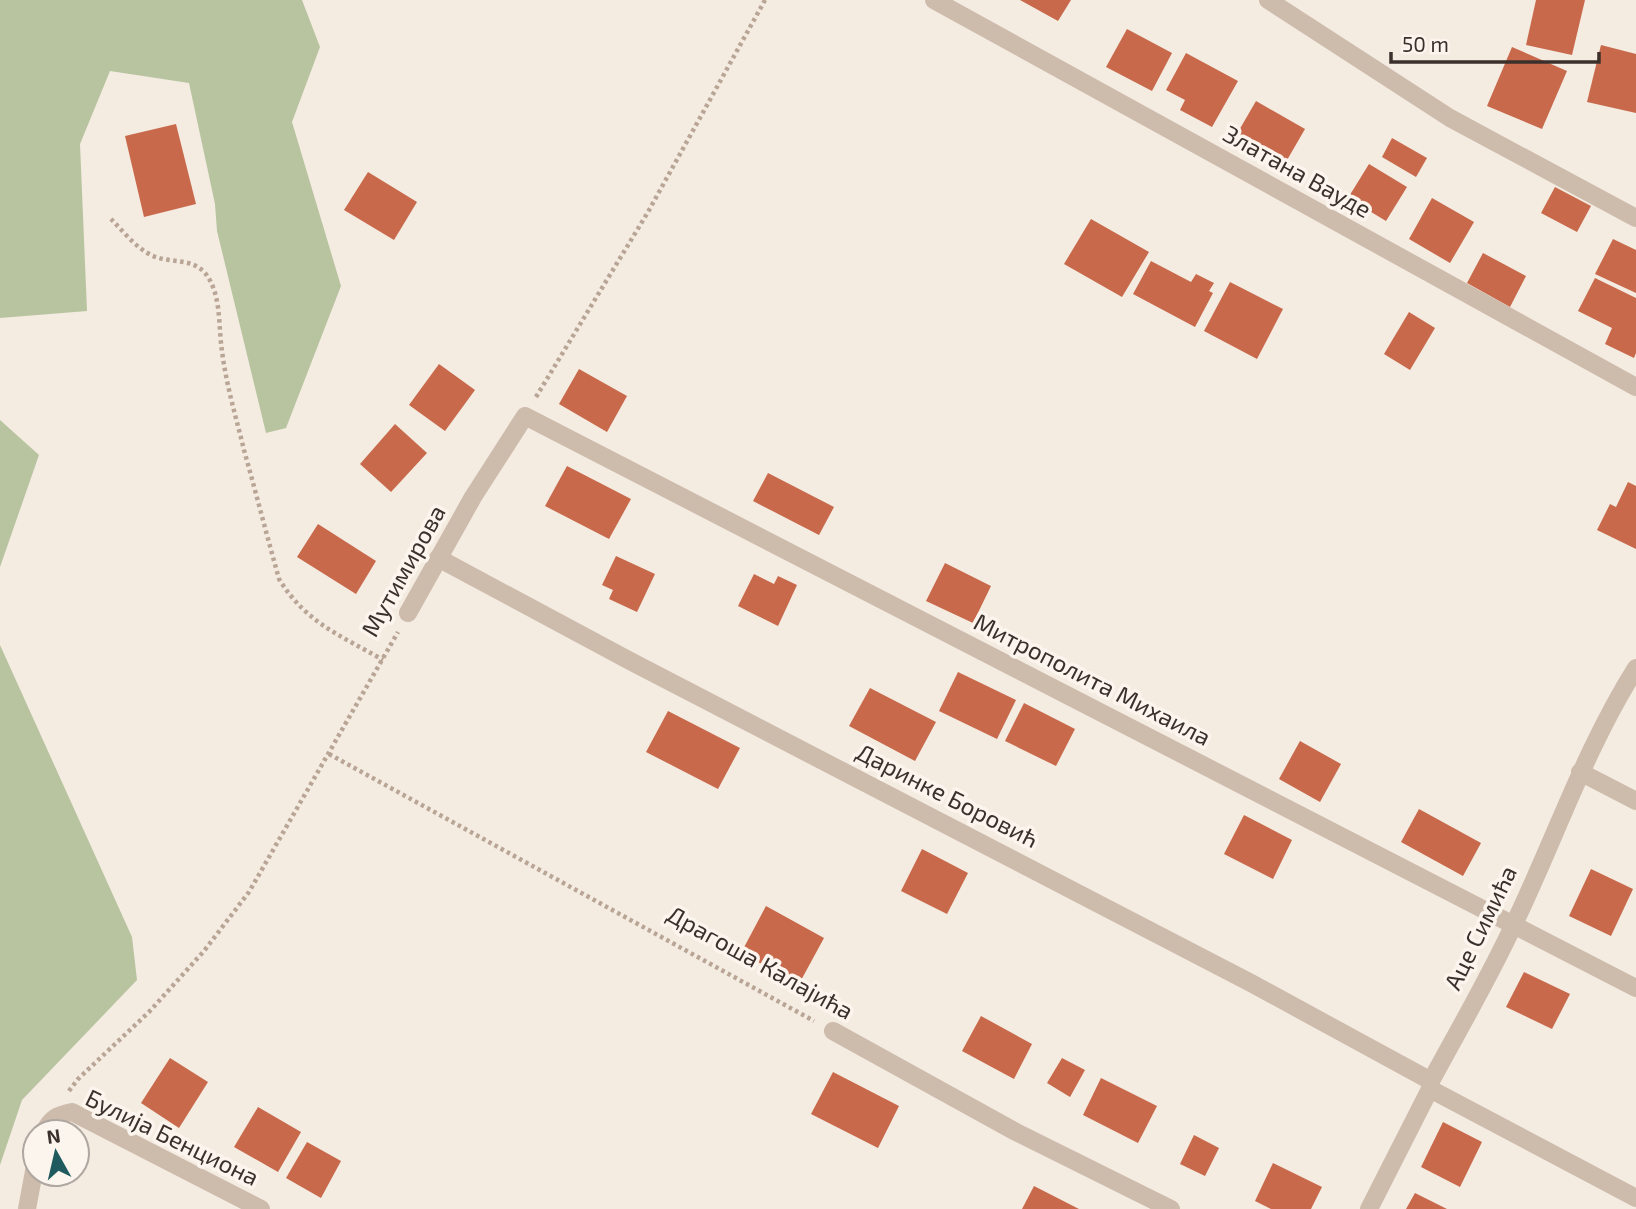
<svg xmlns="http://www.w3.org/2000/svg" width="1636" height="1209" font-family="'Exo 2',sans-serif">
	<rect width="100%" height="100%" fill="#f4ebe1"/>
	<!-- green -->
	<g fill="#b8c4a0">
		<path d="M0 0H302L320 47 292 122 341 286 286 428 266 433 217 231 215 204 189 83 110 71 80 144 87 311 0 318Z"/>
		<path d="M0 420 39 455 0 567Z"/>
		<path d="M0 645 132 937 137 980 22 1100 0 1165Z"/>
	</g>
	<!-- building -->
	<g fill="#c8694b">
		<path d="M1020 0H1071L1058 21Z"/>
		<path d="M1536 0H1585L1572 55 1526 45Z"/>
		<path d="M1127 29 1172 53 1152 91 1106 67Z"/>
		<path d="M1601 45 1636 54V113L1587 102Z"/>
		<path d="M1512 47 1567 71 1542 129 1487 106Z"/>
		<path d="M1186 53 1238 81 1212 127 1180 110 1185 100 1166 90Z"/>
		<path d="M1256 101 1305 129 1283 167 1234 139Z"/>
		<path d="M176 124 196 204 144 217 125 136Z"/>
		<path d="M1392 138 1427 158 1416 177 1382 157Z"/>
		<path d="M1369 164 1407 187 1386 221 1348 198Z"/>
		<path d="M368 172 417 202 394 240 344 210Z"/>
		<path d="M1555 187 1591 206 1577 232 1541 213Z"/>
		<path d="M1432 198 1474 222 1450 263 1409 239Z"/>
		<path d="M1091 219 1149 252 1122 297 1064 264Z"/>
		<path d="M1613 239 1636 250V293L1595 274Z"/>
		<path d="M1483 253 1526 276 1510 307 1467 283Z"/>
		<path d="M1151 261 1191 282 1196 274 1214 283 1209 291 1213 293 1195 327 1133 294Z"/>
		<path d="M1595 278 1636 298V353L1634 358 1605 344 1612 328 1578 311Z"/>
		<path d="M1230 282 1283 309 1257 359 1204 331Z"/>
		<path d="M1409 312 1435 328 1410 370 1384 354Z"/>
		<path d="M439 364 475 390 445 431 409 405Z"/>
		<path d="M579 369 627 396 607 432 559 404Z"/>
		<path d="M395 424 427 453 391 492 360 464Z"/>
		<path d="M567 466 631 499 609 539 545 506Z"/>
		<path d="M768 473 834 507 819 535 753 501Z"/>
		<path d="M1628 482 1636 486V549L1597 530 1610 504 1616 507Z"/>
		<path d="M318 524 376 561 356 594 297 557Z"/>
		<path d="M616 556 655 574 637 612 609 599 613 590 602 585Z"/>
		<path d="M945 563 991 586 973 623 926 601Z"/>
		<path d="M754 574 774 584 778 576 797 585 778 626 738 606Z"/>
		<path d="M958 672 1016 700 997 739 939 711Z"/>
		<path d="M870 688 936 722 915 761 849 726Z"/>
		<path d="M1024 703 1075 729 1056 766 1005 741Z"/>
		<path d="M668 711 740 748 718 789 646 752Z"/>
		<path d="M1300 741 1341 764 1320 802 1279 779Z"/>
		<path d="M1419 809 1481 843 1463 876 1401 842Z"/>
		<path d="M1244 815 1292 840 1273 879 1224 854Z"/>
		<path d="M922 849 968 873 947 914 901 891Z"/>
		<path d="M1591 869 1633 889 1611 936 1569 916Z"/>
		<path d="M766 906 824 938 799 984 741 953Z"/>
		<path d="M1524 972 1570 994 1552 1029 1506 1007Z"/>
		<path d="M981 1016 1032 1044 1014 1079 962 1051Z"/>
		<path d="M170 1058 208 1082 179 1128 141 1103Z"/>
		<path d="M1062 1058 1085 1070 1070 1097 1047 1083Z"/>
		<path d="M833 1072 899 1106 878 1148 811 1114Z"/>
		<path d="M1101 1078 1157 1106 1138 1143 1083 1115Z"/>
		<path d="M258 1107 301 1132 278 1172 234 1147Z"/>
		<path d="M1443 1122 1482 1142 1460 1187 1421 1167Z"/>
		<path d="M1194 1135 1219 1148 1205 1176 1180 1164Z"/>
		<path d="M307 1142 341 1161 321 1198 286 1178Z"/>
		<path d="M1273 1163 1322 1187 1311 1209H1271L1255 1201Z"/>
		<path d="M1034 1186 1079 1209H1022Z"/>
		<path d="M1415 1193 1447 1209H1406Z"/>
	</g>
	<g fill="none" stroke-linecap="round" stroke-linejoin="round">
		<!-- path -->
		<g stroke="#b9a596" stroke-width="4.5" stroke-dasharray="3.5 3.5" stroke-linecap="butt">
			<path d="M111 219C123 231 135 247 151 255 169 264 191 257 205 273 222 294 218 326 222 351 226 384 236 417 244 450 256 493 267 536 279 579 306 623 340 635 383 660"/>
			<path d="M536 397 648 212 765 0"/>
			<path d="M329 754 814 1021"/>
			<path d="M69 1091 78 1079 149 1012 204 951 249 892 398 632"/>
		</g>
		<!-- street -->
		<g stroke="#cdbbac" stroke-width="18">
			<path d="M934 0 1636 387"/>
			<path d="M1268 0 1450 118 1636 218"/>
			<path d="M438 558 632 662 1251 983 1431 1081"/>
			<path d="M408 613 473 497 525 416 1636 988"/>
			<path d="M1580 772 1636 801"/>
			<path d="M833 1031 1016 1132 1171 1209"/>
			<path d="M1430 1089 1636 1198"/>
			<path d="M44 1132C51 1118 57 1115 72 1112L261 1209"/>
			<path d="M27 1209 35 1166"/>
			<path d="M1369 1209 1430 1089 1431 1081C1459 1029 1489 978 1514 924 1555 839 1585 749 1636 668"/>
		</g>
	</g>
	<g text-anchor="middle" stroke-width="7" stroke-linejoin="round" paint-order="stroke">
		<!-- street labels -->
		<g font-size="24" fill="#3b302b" stroke="#fbf5ee">
			<text transform="translate(1297 172) rotate(29)" y="8">Златана Вауде</text>
			<text transform="translate(404 571) rotate(-61)" y="8">Мутимирова</text>
			<text transform="translate(1092 680) rotate(27)" y="8">Митрополита Михаила</text>
			<text transform="translate(947 796) rotate(27)" y="8">Даринке Боровић</text>
			<text transform="translate(1481 928) rotate(-64)" y="8">Аце Симића</text>
			<text transform="translate(760 963) rotate(29)" y="8">Драгоша Калајића</text>
			<text transform="translate(172 1138) rotate(26)" y="8">Булија Бенциона</text>
		</g>
	</g>
	<!-- north arrow -->
	<g transform="translate(56 1153) rotate(352)"><circle r="33" fill="#fbf5ee" stroke="#aea6a0" stroke-width="2"/>
	<path d="M0-5L12 26L0 18L-12 26Z" fill="#1f5a5e"/>
	<text y="-10" font-size="19" font-weight="bold" text-anchor="middle" fill="#3b302b">N</text>
	</g>
	<!-- scale -->
	<path d="M1391 52v10h208v-10" fill="none" stroke="#3b302b" stroke-width="3.5"/>
	<text x="1402" y="52" font-size="21" fill="#3b302b" stroke="#fbf5ee" stroke-width="5" paint-order="stroke">50 m</text>
</svg>
